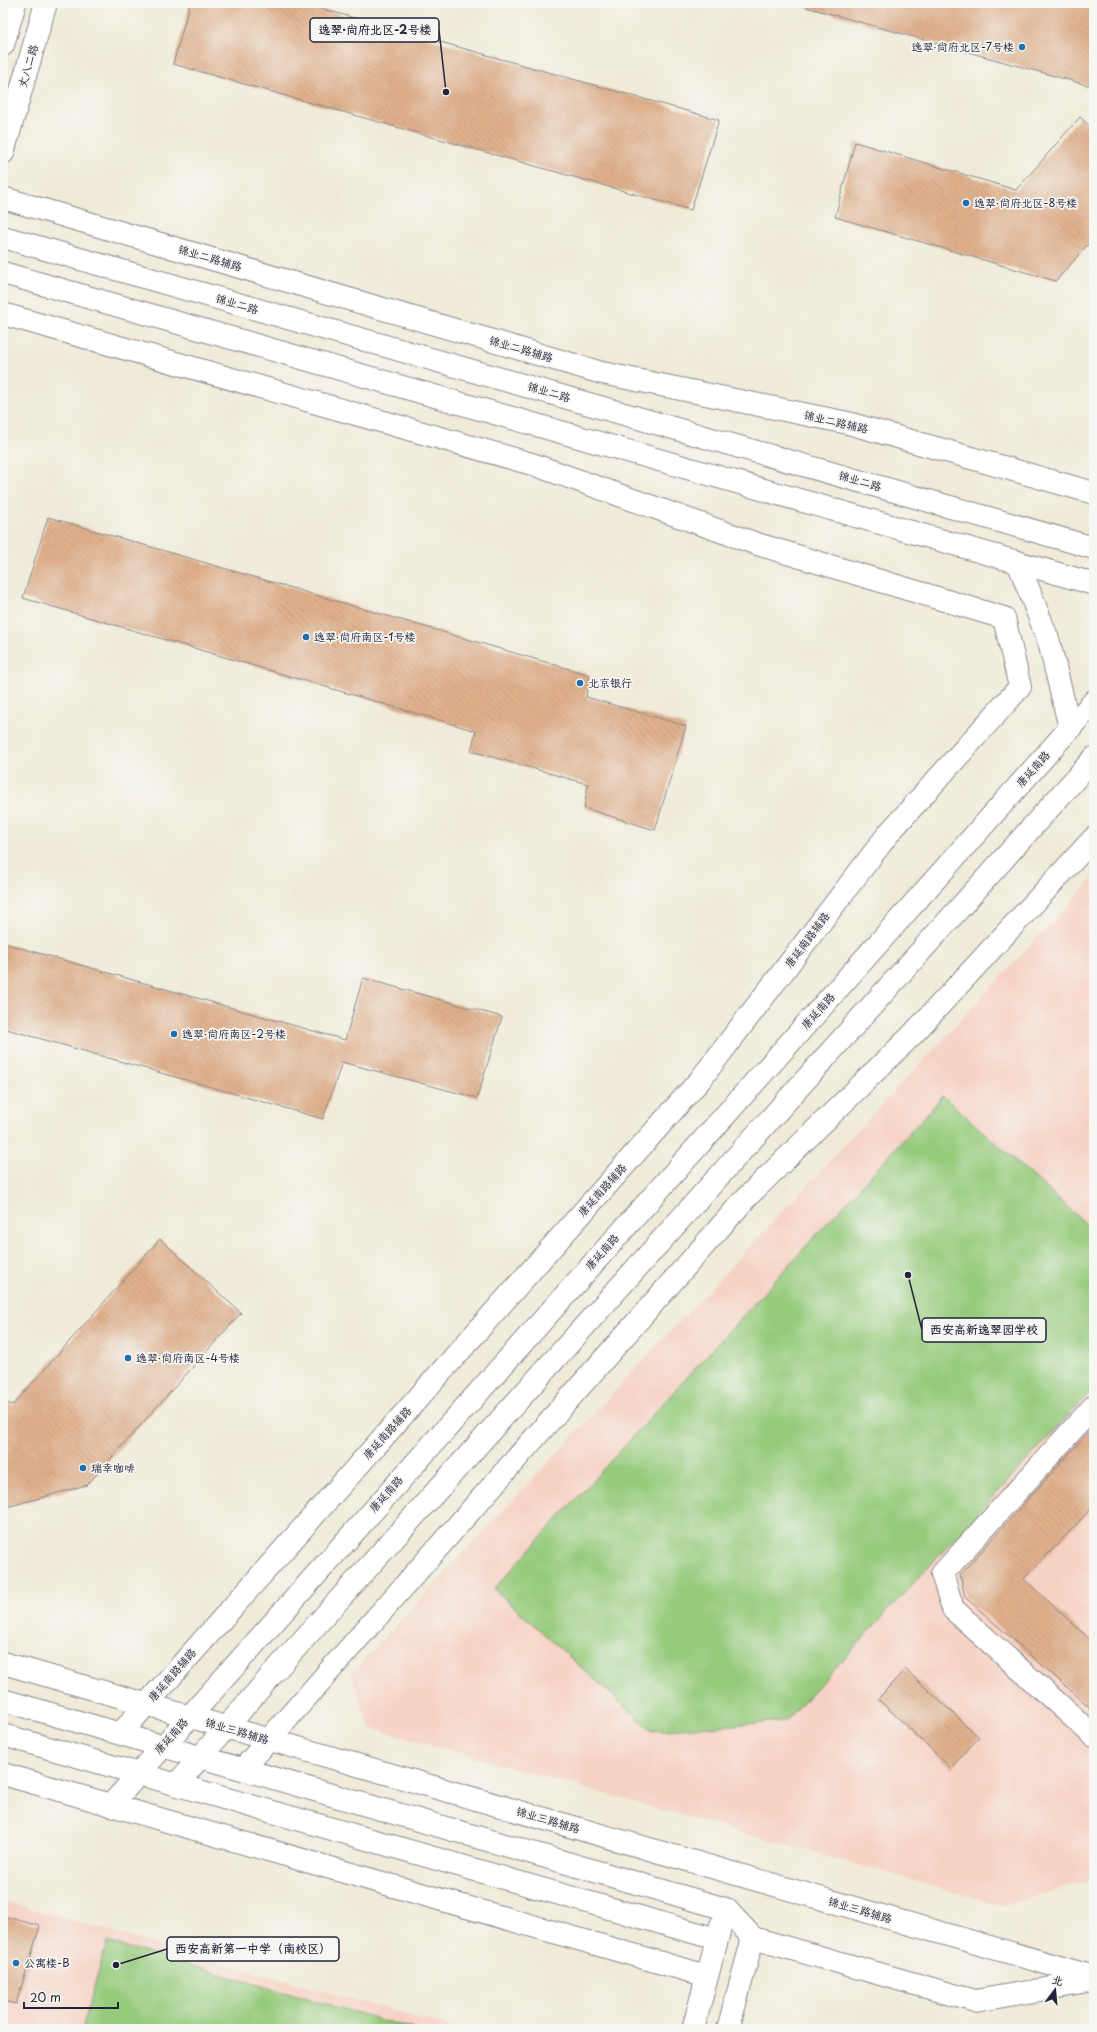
<svg xmlns="http://www.w3.org/2000/svg" width="1097" height="2032" font-family="'Playpen Sans','LXGW WenKai TC',sans-serif">
	<defs>
		<pattern id="building-back-hatch" width="6" height="6" patternUnits="userSpaceOnUse"><rect width="6" height="6" fill="#e0b08b"/><path d="M-1 5l2 2M0 0l6 6M5-1l2 2" fill="none" stroke="#c09779"/></pattern>
	</defs>
	<rect width="100%" height="100%" fill="#f6f6f2"/>
	<filter id="ink" filterUnits="userSpaceOnUse"><feTurbulence type="fractalNoise" baseFrequency=".025" numOctaves="2"/><feDisplacementMap in="SourceGraphic" scale="8" xChannelSelector="R" yChannelSelector="G"/><feConvolveMatrix kernelMatrix="1 2 1 2 8 2 1 2 1" color-interpolation-filters="sRGB"/></filter>
	<filter id="wash" filterUnits="userSpaceOnUse"><feTurbulence type="fractalNoise" baseFrequency=".012" numOctaves="4" result="noise"/><feDisplacementMap in="SourceGraphic" scale="16" xChannelSelector="R" yChannelSelector="G"/><feGaussianBlur stdDeviation="0.9" result="paint"/><feColorMatrix in="noise" values="0 0 0 0 0 0 0 0 0 0 0 0 0 0 0 0 0 1.4 0 .05"/><feComposite in="paint" operator="in"/></filter>
	<g filter="url(#wash)">
		<rect width="100%" height="100%" fill="#f0ebd8"/>
		<!-- built -->
		<g fill="#f6d2c4">
			<path d="M1094 877V1879L1004 1906 370 1728 351 1674Z"/>
			<path d="M3 1901 457 2029H3Z"/>
		</g>
		<!-- pitch -->
		<g fill="#96cb7c" stroke="#5c765c">
			<path d="M943 1096 1094 1231V1388L786 1721 652 1731 494 1589Z"/>
			<path d="M107 1942 414 2029H82Z"/>
		</g>
		<g id="blocks">
			<!-- building -->
			<g fill="url(#building-back-hatch)">
				<path d="M190 3H301L719 120 691 210 173 64Z"/>
				<path d="M807 3H1081L1094 7V87L806 7Z"/>
				<path d="M1080 117 1094 130V237L1056 281 835 217 855 142 1016 190Z"/>
				<path d="M48 517 590 675 586 697 686 726 655 830 584 808 588 784 471 751 476 731 23 598Z"/>
				<path d="M3 943 345 1040 363 978 502 1017 477 1098 342 1062 323 1119 3 1028Z"/>
				<path d="M160 1239 241 1313 87 1485 3 1508V1402L13 1405Z"/>
				<path d="M1094 1426V1506L1024 1579 1094 1643V1711L965 1597 960 1575Z"/>
				<path d="M905 1669 979 1737 951 1768 878 1699Z"/>
				<path d="M3 1916 40 1926 16 2004 3 2001Z"/>
			</g>
		</g>
	</g>
	<g filter="url(#ink)">
		<use href="#blocks" fill-opacity="0" stroke="#89868a" stroke-width="1"/>
		<g fill="none" stroke-linecap="round" stroke-linejoin="round">
			<!-- minor casing -->
			<g stroke="#89868a" stroke-width="24">
				<g id="minor">
					<path d="M3 45 15 3"/>
					<path d="M3 153 46 3"/>
					<path d="M3 198 602 373 848 423 1094 493"/>
					<path d="M3 314 532 464 757 544 1004 618 1020 687 889 833 700 1080 121 1733"/>
					<path d="M1094 1406 942 1574 953 1609 1094 1736"/>
					<path d="M3 1663 1094 1977"/>
					<path d="M3 1700 726 1909 753 1938 975 2001 1094 1981"/>
					<path d="M3 1735 717 1939"/>
					<path d="M243 1769 745 1199 913 1034 1094 838"/>
					<path d="M3 1774 707 1976"/>
					<path d="M693 2029 721 1925"/>
					<path d="M728 2029 753 1938"/>
				</g>
			</g>
			<!-- major casing -->
			<g stroke="#89868a" stroke-width="24">
				<g id="major">
					<path d="M3 237 1094 548"/>
					<path d="M3 273 1094 584"/>
					<path d="M1018 562 1049 642 1070 728"/>
					<path d="M176 1785 276 1670 1094 758"/>
					<path d="M111 1805 1094 701"/>
				</g>
			</g>
			<!-- minor -->
			<use href="#minor" stroke="#fff" stroke-width="22"/>
			<!-- major -->
			<use href="#major" stroke="#fff" stroke-width="22"/>
		</g>
	</g>
	<!-- markers -->
	<g fill="#1f6fb2" stroke="#f6f6f2" stroke-width="1.5">
		<circle cx="1022" cy="47" r="4"/>
		<circle cx="966" cy="203" r="4"/>
		<circle cx="306" cy="637" r="4"/>
		<circle cx="580" cy="683" r="4"/>
		<circle cx="174" cy="1034" r="4"/>
		<circle cx="128" cy="1358" r="4"/>
		<circle cx="83" cy="1468" r="4"/>
		<circle cx="16" cy="1963" r="4"/>
	</g>
	<g text-anchor="middle" stroke-width="3.5" stroke-linejoin="round" paint-order="stroke">
		<!-- poi labels -->
		<g font-size="11" fill="#22223b" stroke="#f6f6f2" text-anchor="start">
			<text x="1014" y="51" text-anchor="end">逸翠·尚府北区-7号楼</text>
			<text x="974" y="207">逸翠·尚府北区-8号楼</text>
			<text x="314" y="641">逸翠·尚府南区-1号楼</text>
			<text x="588" y="687">北京银行</text>
			<text x="182" y="1038">逸翠·尚府南区-2号楼</text>
			<text x="136" y="1362">逸翠·尚府南区-4号楼</text>
			<text x="91" y="1472">瑞幸咖啡</text>
			<text x="24" y="1967">公寓楼-B</text>
		</g>
		<!-- street labels -->
		<g font-size="11" fill="#22223b" stroke="#f6f6f2">
			<text transform="translate(28 66) rotate(-74)" y="4">丈八二路</text>
			<text transform="translate(210 258) rotate(16)" y="4">锦业二路辅路</text>
			<text transform="translate(237 304) rotate(16)" y="4">锦业二路</text>
			<text transform="translate(521 349) rotate(16)" y="4">锦业二路辅路</text>
			<text transform="translate(549 392) rotate(16)" y="4">锦业二路</text>
			<text transform="translate(836 422) rotate(13)" y="4">锦业二路辅路</text>
			<text transform="translate(860 481) rotate(16)" y="4">锦业二路</text>
			<text transform="translate(1033 769) rotate(-48)" y="4">唐延南路</text>
			<text transform="translate(807 940) rotate(-53)" y="4">唐延南路辅路</text>
			<text transform="translate(818 1011) rotate(-48)" y="4">唐延南路</text>
			<text transform="translate(602 1190) rotate(-48)" y="4">唐延南路辅路</text>
			<text transform="translate(602 1252) rotate(-48)" y="4">唐延南路</text>
			<text transform="translate(387 1433) rotate(-48)" y="4">唐延南路辅路</text>
			<text transform="translate(386 1494) rotate(-48)" y="4">唐延南路</text>
			<text transform="translate(172 1675) rotate(-49)" y="4">唐延南路辅路</text>
			<text transform="translate(237 1731) rotate(16)" y="4">锦业三路辅路</text>
			<text transform="translate(171 1736) rotate(-48)" y="4">唐延南路</text>
			<text transform="translate(548 1820) rotate(16)" y="4">锦业三路辅路</text>
			<text transform="translate(860 1910) rotate(16)" y="4">锦业三路辅路</text>
		</g>
	</g>
	<!-- callouts -->
	<path fill="none" stroke="#22223b" stroke-width="1.5" d="M446 92L439 30M908 1275L922 1330M116 1965L167 1949"/>
	<g fill="#22223b" stroke="#f6f6f2" stroke-width="1.5">
		<circle cx="446" cy="92" r="4"/>
		<circle cx="908" cy="1275" r="4"/>
		<circle cx="116" cy="1965" r="4"/>
	</g>
	<g fill="#f6f6f2" stroke="#22223b" stroke-width="1.5">
		<rect x="310" y="18" width="129" height="24" rx="4"/>
		<rect x="922" y="1318" width="124" height="24" rx="4"/>
		<rect x="167" y="1937" width="172" height="24" rx="4"/>
	</g>
	<g font-size="12" text-anchor="middle" font-weight="bold" fill="#22223b">
		<text x="375" y="34">逸翠·尚府北区-2号楼</text>
		<text x="984" y="1334">西安高新逸翠园学校</text>
		<text x="253" y="1953">西安高新第一中学（南校区）</text>
	</g>
	<!-- margin -->
	<rect width="1097" height="2032" fill="none" stroke="#f6f6f2" stroke-width="16"/>
	<!-- north arrow -->
	<g transform="translate(1055 1990) rotate(16)" stroke="#f6f6f2" stroke-width="3" paint-order="stroke">
	<path d="M0-3L7 15L0 10L-7 15Z" fill="#22223b"/>
	<text y="-6" font-size="11" font-weight="bold" text-anchor="middle" fill="#22223b">北</text>
	</g>
	<!-- scale -->
	<path d="M24 2002v6h94v-6" fill="none" stroke="#22223b" stroke-width="2"/>
	<text x="30" y="2002" font-size="12" fill="#22223b" stroke="#f6f6f2" stroke-width="3" paint-order="stroke">20 m</text>
</svg>
